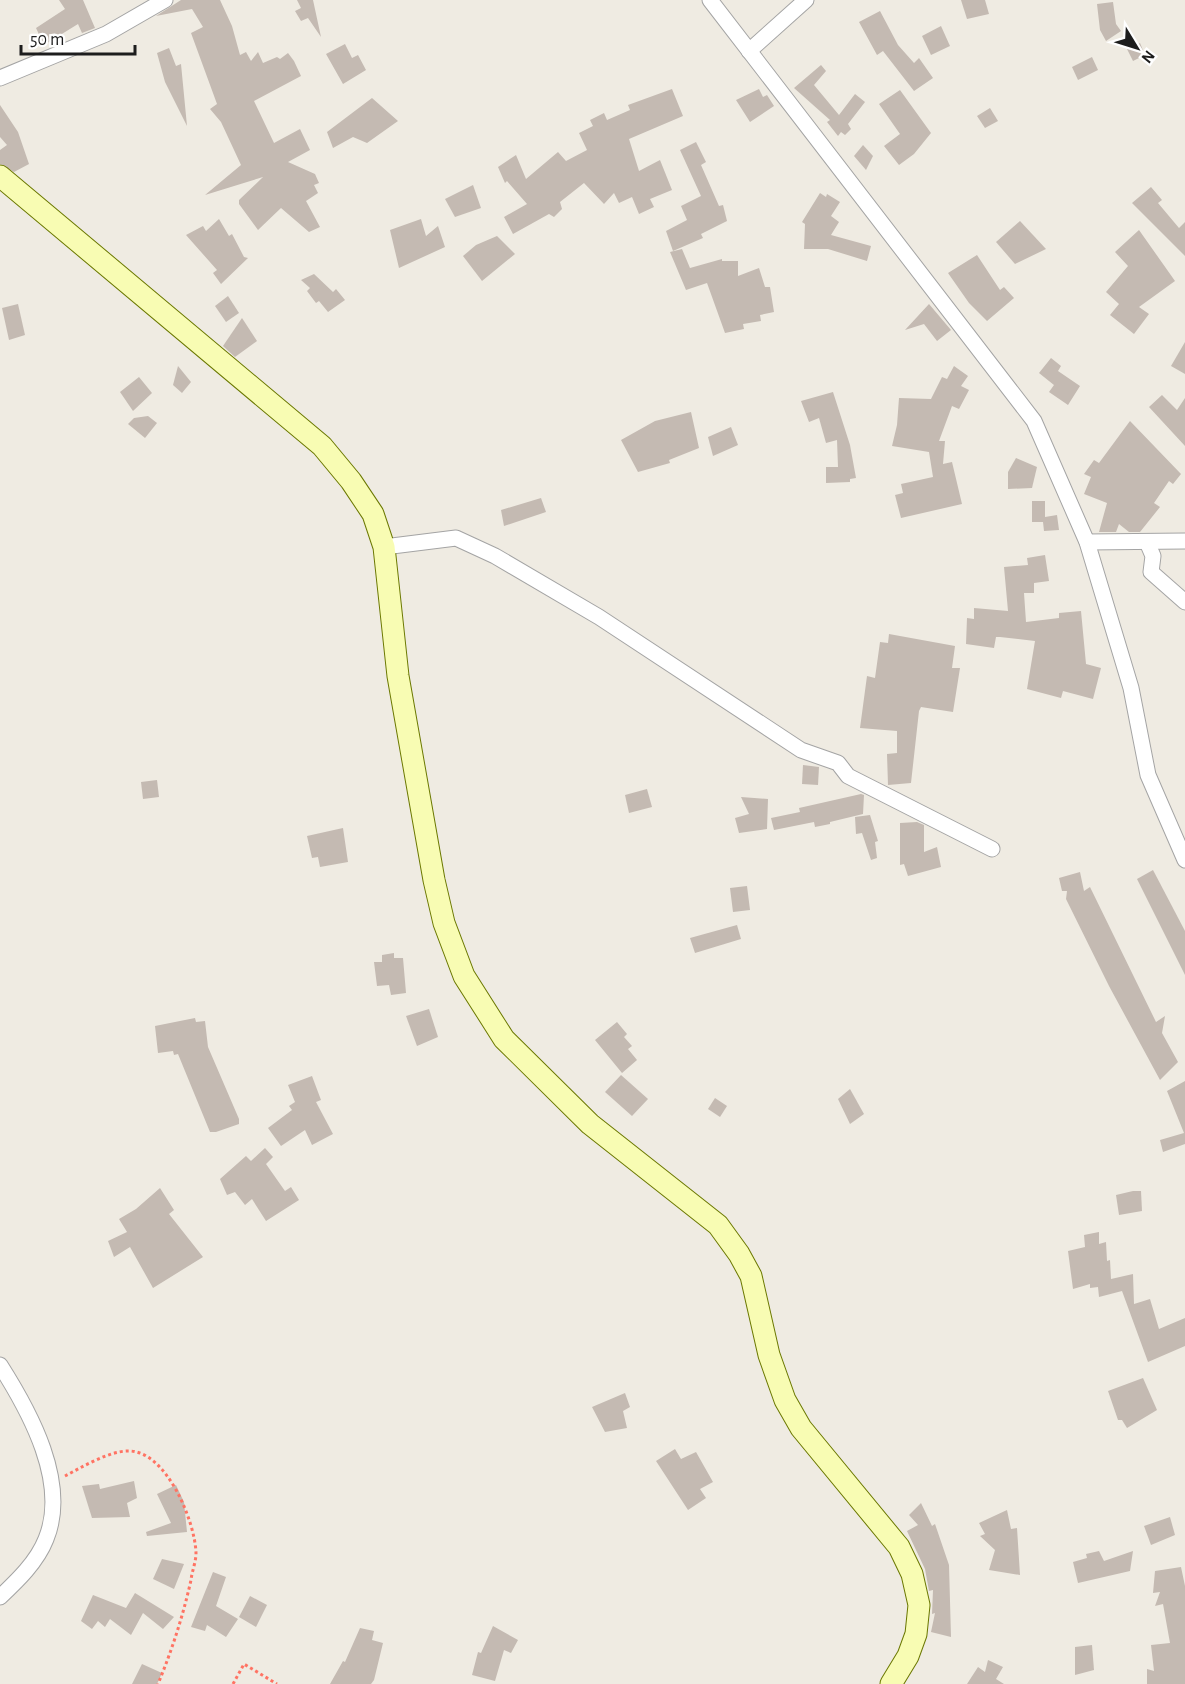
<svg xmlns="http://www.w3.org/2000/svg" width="1185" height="1684" font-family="'Alegreya Sans',sans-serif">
	<rect width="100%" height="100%" fill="#efebe2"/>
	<!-- building -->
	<g fill="#c4bab2">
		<path d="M59 0H83L95 28 82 33 78 24 44 45 36 28 65 9Z"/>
		<path d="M181 0H220L232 26 240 55 246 52 251 61 258 52 263 63 277 57 280 59 288 53 294 61 301 76 254 101 274 143 300 129 310 150 288 162 315 174 319 183 314 185 318 193 306 201 320 227 309 232 281 208 258 230 239 204V200L263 177 205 195 241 165 221 122 210 109 217 104 191 33 203 27 192 9 156 16Z"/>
		<path d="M297 0H313L321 37 308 18 301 21 295 11 301 8Z"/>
		<path d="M961 0H985L989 14 967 19Z"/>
		<path d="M1113 2 1116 24 1121 31 1106 41 1100 30 1097 4Z"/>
		<path d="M880 11 898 45 914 63 919 58 933 78 914 91 883 51 877 55 859 22Z"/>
		<path d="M941 26 950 46 931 55 922 36Z"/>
		<path d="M1140 43 1145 55 1133 61 1127 49Z"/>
		<path d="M345 44 352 58 358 55 366 70 343 84 326 54Z"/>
		<path d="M169 48 176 66 181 64 187 126 165 82 157 53Z"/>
		<path d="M1092 57 1098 70 1078 80 1072 67Z"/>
		<path d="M821 65 826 71 814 85 839 115 855 94 865 102 848 124 851 129 845 135 841 132 838 136 827 122 830 120 794 88Z"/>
		<path d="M672 89 683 116 629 139 639 171 660 160 672 190 650 199 654 207 639 214 632 197 619 203 614 193 604 204 584 183 560 202 562 209 554 217 549 214 513 234 504 217 527 204 507 181 505 183 498 167 516 155 526 179 558 152 566 161 587 150 579 133 593 126 590 120 604 113 607 120 630 110 628 105Z"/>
		<path d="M759 89 763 97 767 95 774 106 750 122 736 100Z"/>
		<path d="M900 90 931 133 914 154 899 165 884 146 900 134 879 104Z"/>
		<path d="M372 98 398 121 367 143 353 137 333 148 327 132Z"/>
		<path d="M0 105 18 132 29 164 14 172 0 164V150L7 145 0 137Z"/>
		<path d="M990 108 998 121 985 128 977 116Z"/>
		<path d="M696 142 706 162 701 165 719 206 723 205 727 221 701 234 703 238 673 251 666 231 687 220 681 206 701 196 680 150Z"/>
		<path d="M863 145 873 156 866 170 854 156Z"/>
		<path d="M473 185 481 208 455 217 445 199Z"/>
		<path d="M1151 187 1162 200 1158 203 1179 228 1185 222V256L1132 203Z"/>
		<path d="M820 193 826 197 827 194 840 202 831 216 839 222 831 235 871 246 867 261 828 249H804L805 224 802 222Z"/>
		<path d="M219 219 229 236 232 234 244 257 248 258 221 284 213 273 217 270 186 235 203 226 206 231Z"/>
		<path d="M421 219 426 236 438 226 445 247 399 268 390 230Z"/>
		<path d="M1020 221 1046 249 1015 264 996 242Z"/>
		<path d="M1139 230 1175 281 1139 307 1149 314 1134 334 1110 315 1119 304 1106 292 1128 266 1115 252Z"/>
		<path d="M497 236 515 254 482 281 463 256 476 245Z"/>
		<path d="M682 249 690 268 722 259V261H738V276L759 268 765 287H770L774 312 760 315 761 321 743 324 744 329 725 333 707 283 686 290 670 252Z"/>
		<path d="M977 255 1000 290 1004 287 1014 298 987 321 969 303 948 273Z"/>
		<path d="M314 274 333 292 336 289 345 300 328 312 319 301 316 303 307 291 310 288 301 280Z"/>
		<path d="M228 296 239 313 226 322 215 306Z"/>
		<path d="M18 304 25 335 9 340 2 308Z"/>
		<path d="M929 304 951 330 937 341 924 324 905 330Z"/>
		<path d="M242 318 257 341 235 357 223 346Z"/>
		<path d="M1185 342V374L1171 366Z"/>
		<path d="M1051 358 1061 366 1058 371 1080 386 1068 405 1049 392 1054 385 1039 373Z"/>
		<path d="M178 366 191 382 182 393 173 385Z"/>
		<path d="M954 366 968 376 961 386 969 390 959 409 952 406 939 441H945L943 464 952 462 962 504 901 518 895 495 903 493 901 484 933 477 929 452 892 446 897 425 899 398 931 399 942 377 947 379Z"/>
		<path d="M139 377 152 393 133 411 120 392Z"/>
		<path d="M833 392 850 445 856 478 850 479V482L826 483V467H838L837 440 826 443 819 418 809 422 801 401Z"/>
		<path d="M1162 395 1177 410 1185 398V446L1149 407Z"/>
		<path d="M691 412 699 448 669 460 670 463 638 472 621 440 655 421Z"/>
		<path d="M148 416 157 423 145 438 128 424 134 418Z"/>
		<path d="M1130 421 1181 474 1173 484 1169 481 1154 503 1160 507 1140 532H1129L1119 524 1116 532H1099L1107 503 1084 494 1091 477 1084 474 1094 460 1099 463Z"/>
		<path d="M731 427 738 445 713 456 708 437Z"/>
		<path d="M1016 458 1037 467 1032 488 1008 489V472Z"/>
		<path d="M541 498 546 512 504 526 501 510Z"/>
		<path d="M1032 501H1045V517L1057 515 1059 530 1044 531 1043 522H1032Z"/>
		<path d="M1045 555 1049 581 1034 583V593H1024L1026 622 1059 618V613L1081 611 1086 664 1101 668 1093 699 1063 691 1061 698 1027 689 1035 641 1000 637H996L994 648 966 644 967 618 974 619V608L1008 611 1004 567 1028 565 1027 558Z"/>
		<path d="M889 634 955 646 952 668H960L953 712 921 707 919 711 911 783 888 785 887 754 897 753V731L860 728 867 676 875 678 880 642 888 643Z"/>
		<path d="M803 765 819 767 818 785 802 784Z"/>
		<path d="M157 780 159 797 143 799 141 782Z"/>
		<path d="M647 789 652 807 629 813 625 795Z"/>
		<path d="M861 794 864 795 863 814 830 822V824L815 827 814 822 774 830 771 818 800 812 799 808Z"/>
		<path d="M741 797 768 799 767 829 739 833 735 818 749 814Z"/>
		<path d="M870 815 878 841 875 842 877 858 871 860 862 833 856 834 855 817Z"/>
		<path d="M917 822 924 825V852L937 847 941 867 908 876 904 864 900 865V823Z"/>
		<path d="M343 828 348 862 320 867 318 857 312 858 307 836Z"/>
		<path d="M1153 870 1185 931V975L1137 879Z"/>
		<path d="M1080 872 1084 891 1090 887 1156 1022 1165 1016 1162 1033 1178 1062 1160 1080 1109 986 1066 899 1067 891H1062L1059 878Z"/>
		<path d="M747 886 750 910 733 912 730 888Z"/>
		<path d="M737 925 741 939 695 953 690 938Z"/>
		<path d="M394 953V958H403L406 993 391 995 389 985 377 986 374 962H382V955Z"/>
		<path d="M429 1009 438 1037 417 1046 406 1016Z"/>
		<path d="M195 1018 196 1022 205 1021 208 1047 239 1119V1124L216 1132H210L178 1054 174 1055 173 1051 158 1053 155 1026Z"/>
		<path d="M617 1022 627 1034 624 1037 632 1046 628 1049 637 1060 622 1073 595 1040Z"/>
		<path d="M621 1075 648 1099 632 1116 605 1092Z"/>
		<path d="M312 1076 321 1100 316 1102 333 1134 312 1145 305 1130 281 1146 268 1128 292 1110 289 1106 295 1102 288 1085Z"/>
		<path d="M1185 1081V1144L1163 1152 1160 1140 1184 1133 1167 1091Z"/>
		<path d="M850 1089 864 1114 850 1124 838 1099Z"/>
		<path d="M715 1098 727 1106 720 1117 708 1109Z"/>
		<path d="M265 1148 273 1157 266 1164 285 1191 291 1187 299 1200 266 1221 252 1199 245 1205 235 1192 227 1195 220 1179 246 1156 251 1161Z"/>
		<path d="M160 1188 174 1210 169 1214 203 1257 153 1288 130 1247 114 1257 108 1241 127 1232 119 1219 136 1209Z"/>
		<path d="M1133 1191H1141L1142 1211 1119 1215 1116 1195Z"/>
		<path d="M1099 1232V1244L1106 1242 1107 1261 1110 1260 1111 1279 1133 1274 1134 1304 1150 1299 1159 1329 1185 1318V1346L1148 1362 1122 1291 1099 1297 1098 1287 1090 1288V1284L1073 1289 1068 1251 1085 1247 1084 1235Z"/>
		<path d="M1143 1378 1157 1410 1127 1428 1122 1420H1118L1108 1391Z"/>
		<path d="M625 1393 630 1407 623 1411 627 1428 605 1432 592 1407Z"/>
		<path d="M675 1449 681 1459 696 1452 713 1482 700 1489 706 1498 688 1510 656 1461Z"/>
		<path d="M134 1481 137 1498 127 1503 130 1517 92 1518 82 1486 99 1484 100 1489Z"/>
		<path d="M176 1485 184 1502 187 1532 147 1536 146 1532 171 1523 157 1494Z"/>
		<path d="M921 1503 932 1526 935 1524 949 1565 951 1637 931 1632 935 1613 932 1614 933 1590 929 1591 925 1569 907 1531 918 1525 909 1515Z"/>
		<path d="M1007 1510 1011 1529 1017 1528 1020 1575 989 1570 995 1550 980 1536 985 1534 979 1523Z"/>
		<path d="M1170 1517 1175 1535 1151 1545 1144 1526Z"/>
		<path d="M1099 1551 1104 1561 1133 1551 1130 1571 1078 1583 1073 1562 1087 1558 1086 1554Z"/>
		<path d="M162 1559 184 1564 174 1589 153 1579Z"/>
		<path d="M1181 1567 1185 1586V1684H1147V1669L1154 1671 1151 1645 1170 1643 1163 1604 1155 1606 1160 1592 1153 1593 1155 1571Z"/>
		<path d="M213 1572 226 1577 216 1606 238 1619 226 1637 207 1625 205 1631 191 1627Z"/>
		<path d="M135 1593 174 1617 163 1629 143 1613 131 1635 110 1619 105 1627 98 1621 92 1629 81 1621 93 1595 126 1608Z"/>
		<path d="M250 1596 267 1605 256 1627 239 1617Z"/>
		<path d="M493 1626 518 1640 511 1653 504 1650 495 1681 472 1675 478 1652 481 1653Z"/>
		<path d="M360 1628 374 1631 372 1640 383 1643 374 1680 371 1684H330L343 1661 345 1662Z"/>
		<path d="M1092 1645 1094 1670 1075 1675V1647Z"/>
		<path d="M988 1660 1003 1667 996 1679 1004 1684H967L978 1667 985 1672Z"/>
		<path d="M142 1664 162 1673 157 1684H132Z"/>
	</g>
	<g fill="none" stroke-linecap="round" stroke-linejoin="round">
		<!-- minor casing -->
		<g stroke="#a4a4a4" stroke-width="17">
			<g id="minor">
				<path d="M710 0 1034 421 1087 542 1131 688 1148 775 1185 860"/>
				<path d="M749 51 806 0"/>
				<path d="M0 78 106 34 165 0"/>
				<path d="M1087 542 1185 541"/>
				<path d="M1147 542 1153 556 1151 572 1185 602"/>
				<path d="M384 547 456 538 495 556 599 617 801 750 838 763 848 776 992 849"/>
				<path d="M0 1365C30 1412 69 1483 46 1539 37 1562 17 1581 0 1597"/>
			</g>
		</g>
		<!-- secondary casing -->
		<g stroke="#6b7801" stroke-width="23">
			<path id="secondary" d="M0 176 322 446 351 481 373 514 384 547 398 676 434 880 444 923 464 976 504 1039 590 1124 718 1225 739 1254 751 1276 769 1355 785 1400 801 1428 899 1547 912 1574 919 1605 916 1634 908 1656 891 1684"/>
		</g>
		<!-- path -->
		<g stroke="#ff7363" stroke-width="3" stroke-dasharray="3 3" stroke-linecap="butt">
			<path d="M65 1476C82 1467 109 1451 128 1451 166 1450 195 1521 196 1553 196 1562 192 1571 191 1580 183 1616 172 1650 158 1684"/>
			<path d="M233 1684 244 1664 277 1684"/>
		</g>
		<!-- minor -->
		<use href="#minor" stroke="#fff" stroke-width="15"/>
		<!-- secondary -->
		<use href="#secondary" stroke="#f8fcb3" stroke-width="21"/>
	</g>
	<!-- north arrow -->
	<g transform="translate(1137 48) rotate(128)" stroke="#ffffff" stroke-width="4.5" paint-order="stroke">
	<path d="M0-4.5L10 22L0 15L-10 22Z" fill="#1d1d1d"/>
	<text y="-9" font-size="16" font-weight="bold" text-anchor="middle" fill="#1d1d1d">N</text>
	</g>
	<!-- scale -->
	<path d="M21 45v9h114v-9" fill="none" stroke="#1d1d1d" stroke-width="3"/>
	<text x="30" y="45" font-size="18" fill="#1d1d1d" stroke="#ffffff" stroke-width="4.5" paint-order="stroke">50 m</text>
</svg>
